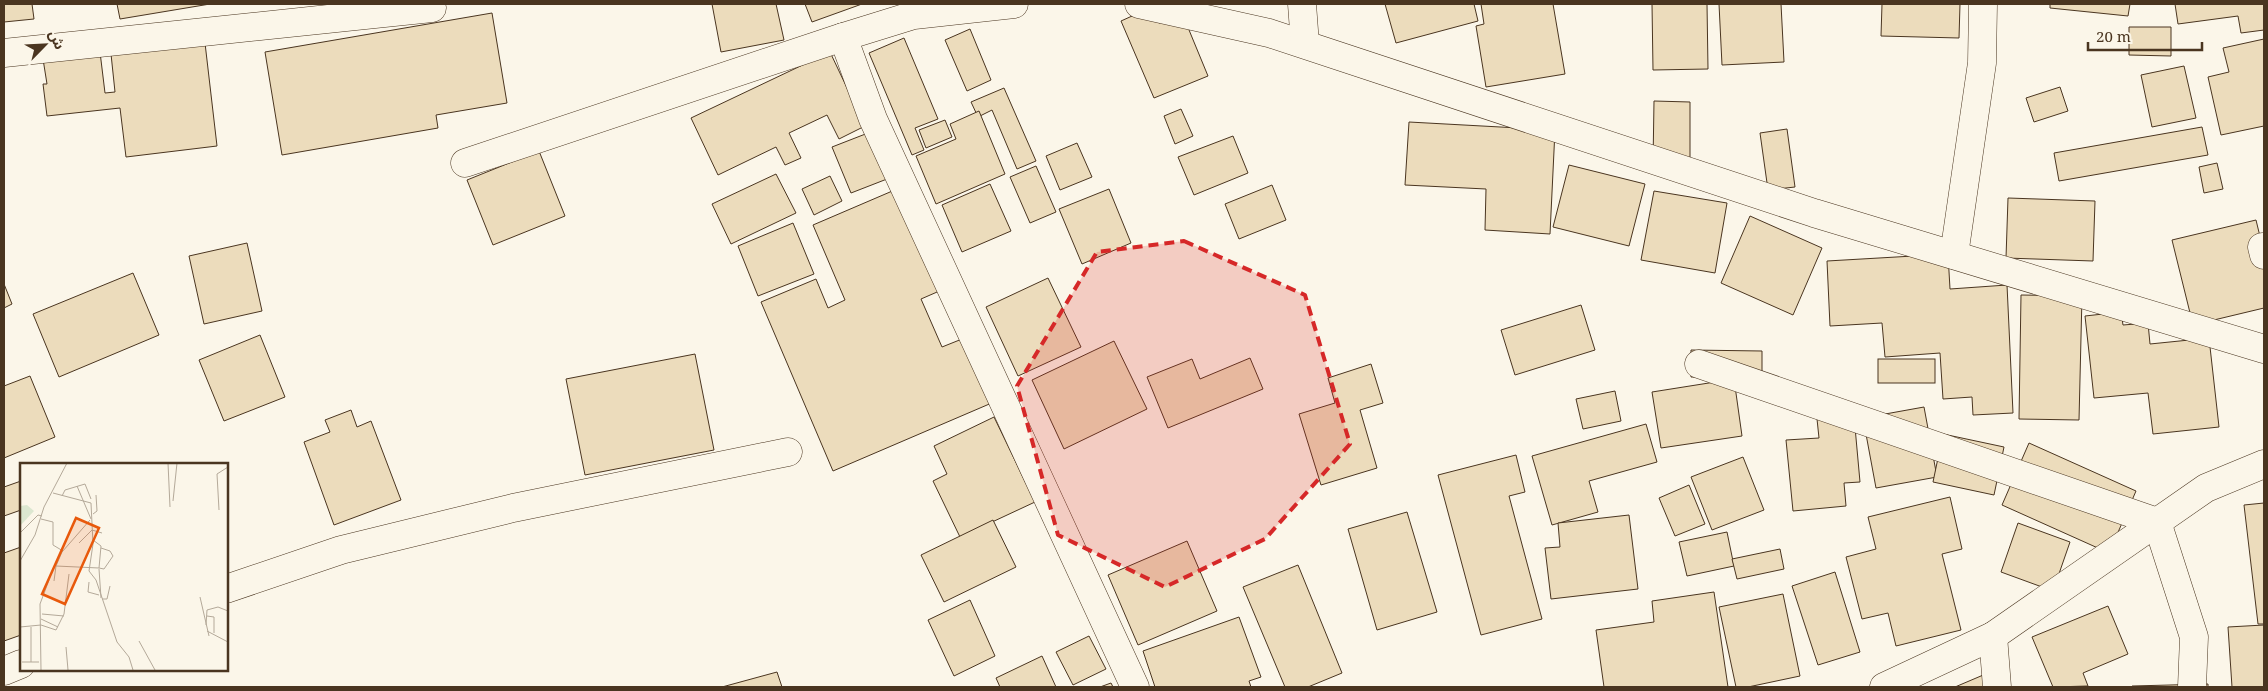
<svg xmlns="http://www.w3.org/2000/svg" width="2268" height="691" font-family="'Noto Serif','Noto Sans Arabic',serif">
	<rect width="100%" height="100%" fill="#fbf6e9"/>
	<!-- building -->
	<g fill="#ecdcbc" stroke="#4a3520">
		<path d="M4 4H32L34 19 4 22Z"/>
		<path d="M117 4H210L120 19Z"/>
		<path d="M712 4H776L784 40 721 52Z"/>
		<path d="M805 4H862L812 22Z"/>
		<path d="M1385 4H1474L1478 21 1396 43Z"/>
		<path d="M1481 4H1553L1565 74 1486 87 1476 26 1484 24Z"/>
		<path d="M1652 4H1707L1708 69 1653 70Z"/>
		<path d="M1719 4H1781L1784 62 1722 65Z"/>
		<path d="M1882 4H1960L1959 38 1881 36Z"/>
		<path d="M2050 4H2130L2128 16 2050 8Z"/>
		<path d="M2175 4H2264V30L2241 33 2238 16 2178 24Z"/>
		<path d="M1152 7 1159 23 1182 13 1208 76 1154 98 1121 21Z"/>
		<path d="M492 13 507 103 436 115 438 128 282 155 265 52Z"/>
		<path d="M2129 27H2171V56L2129 55Z"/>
		<path d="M970 29 991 80 967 91 945 40Z"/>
		<path d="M904 38 938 119 915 128 924 150 912 155 869 53Z"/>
		<path d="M2264 39V126L2221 135 2208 77 2229 72 2223 48Z"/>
		<path d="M205 43 217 146 126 157 120 108 47 116 43 84H47L43 59 100 52 105 93 115 92 111 54Z"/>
		<path d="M830 52 865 126 839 139 827 115 789 133 801 158 785 165 776 147 718 175 691 118Z"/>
		<path d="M2184 66 2196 118 2152 127 2141 75Z"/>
		<path d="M2060 87 2068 111 2034 122 2026 98Z"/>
		<path d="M1004 88 1036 161 1017 169 992 110 978 117 971 102Z"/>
		<path d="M1654 101 1690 102V165L1653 164Z"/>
		<path d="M1181 109 1193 136 1175 144 1164 116Z"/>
		<path d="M979 111 1005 174 936 204 916 156 956 139 950 124Z"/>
		<path d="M945 120 952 137 926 148 919 130Z"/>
		<path d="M1409 122 1555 130 1550 234 1485 230 1486 189 1405 185Z"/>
		<path d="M2202 127 2208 155 2059 181 2054 153Z"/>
		<path d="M1787 129 1795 187 1768 190 1760 133Z"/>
		<path d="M868 133 887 179 851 193 832 147Z"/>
		<path d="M1233 136 1248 173 1194 195 1178 157Z"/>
		<path d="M1077 143 1092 177 1060 190 1046 156Z"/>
		<path d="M539 151 565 216 493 245 467 180Z"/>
		<path d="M2217 163 2223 189 2204 193 2199 167Z"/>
		<path d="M1569 165 1645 184 1629 246 1553 227Z"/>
		<path d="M1036 166 1056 212 1030 223 1010 177Z"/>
		<path d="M776 174 796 213 731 244 712 204Z"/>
		<path d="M830 176 842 201 814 215 802 189Z"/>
		<path d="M990 184 1011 231 962 252 942 205Z"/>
		<path d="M1272 185 1286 220 1239 239 1225 204Z"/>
		<path d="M897 189 944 289 921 299 942 347 967 337 994 402 833 471 761 302 816 279 828 308 845 300 813 225Z"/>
		<path d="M1109 189 1131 243 1082 264 1059 209Z"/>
		<path d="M1654 191 1727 203 1715 273 1641 260Z"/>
		<path d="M2008 198 2095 201 2093 261 2006 258Z"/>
		<path d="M1750 216 1822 248 1793 315 1721 283Z"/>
		<path d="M2256 220 2264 253V308L2193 325 2172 240Z"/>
		<path d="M793 223 814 274 758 296 738 246Z"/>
		<path d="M247 243 262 311 204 324 189 256Z"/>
		<path d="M1948 254 1950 289 2007 285 2013 413 1973 415 1972 397 1943 399 1940 353 1885 357 1882 323 1830 326 1827 261Z"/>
		<path d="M133 273 159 335 59 377 33 314Z"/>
		<path d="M1048 278 1081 347 1018 376 986 307Z"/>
		<path d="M4 284 12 304 4 308Z"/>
		<path d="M2021 295 2082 296 2079 420 2019 419Z"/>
		<path d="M1581 305 1595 350 1515 375 1501 330Z"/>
		<path d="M2121 312 2123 325 2148 323 2150 344 2209 338 2219 427 2153 434 2148 393 2094 398 2085 316Z"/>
		<path d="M260 335 285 397 224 421 199 360Z"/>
		<path d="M1114 341 1147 409 1064 449 1032 380Z"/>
		<path d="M1691 350 1762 351V378L1691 377Z"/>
		<path d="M695 354 714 450 585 475 566 379Z"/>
		<path d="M1250 358 1263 389 1168 428 1147 377 1192 359 1200 379Z"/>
		<rect x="1878" y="359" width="57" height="24"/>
		<path d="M1371 364 1383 403 1360 410 1377 468 1321 485 1299 414 1335 403 1328 378Z"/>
		<path d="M30 376 55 437 4 458V386Z"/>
		<path d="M1734 379 1742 436 1661 448 1652 392Z"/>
		<path d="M1615 391 1621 421 1583 429 1576 399Z"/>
		<path d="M1924 407 1937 477 1876 488 1863 418Z"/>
		<path d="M351 410 357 427 371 421 401 500 334 525 304 442 330 432 325 420Z"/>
		<path d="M1854 416 1860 482 1844 483 1846 506 1793 511 1786 440 1819 438 1817 419Z"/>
		<path d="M994 417 1035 502 960 537 933 481 947 474 934 446Z"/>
		<path d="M1646 424 1657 462 1589 481 1598 512 1552 525 1532 456Z"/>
		<path d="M1943 434 2004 447 1994 495 1933 482Z"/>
		<path d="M2029 443 2136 491 2109 553 2002 505Z"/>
		<path d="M1516 455 1525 492 1509 496 1542 619 1481 635 1438 475Z"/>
		<path d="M1743 457 1764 510 1712 530 1691 477Z"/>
		<path d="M21 481V510L4 516V487Z"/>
		<path d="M1689 485 1705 524 1675 536 1659 498Z"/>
		<path d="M1950 497 1962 549 1942 554 1961 630 1896 646 1888 613 1862 619 1846 557 1876 549 1868 517Z"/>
		<path d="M2264 503V624H2258L2244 505Z"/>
		<path d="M1407 512 1437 612 1377 630 1348 529Z"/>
		<path d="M1629 515 1638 589 1551 599 1545 548 1560 547 1558 523Z"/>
		<path d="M993 520 1016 567 944 602 921 555Z"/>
		<path d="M2018 523 2070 542 2053 591 2001 572Z"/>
		<path d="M1727 532 1734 566 1687 576 1679 542Z"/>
		<path d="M1187 541 1217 611 1138 645 1108 575Z"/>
		<path d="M21 547V635L4 641V553Z"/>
		<path d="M1780 549 1784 569 1737 579 1732 559Z"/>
		<path d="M1298 565 1342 673 1308 687H1285L1243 587Z"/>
		<path d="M1835 572 1860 652 1818 665 1792 586Z"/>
		<path d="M1714 592 1728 687H1604L1596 630 1654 622 1652 601Z"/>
		<path d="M1783 594 1800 676 1748 687H1736L1719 607Z"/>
		<path d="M970 600 995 656 954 676 928 620Z"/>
		<path d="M2108 606 2128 654 2083 673 2088 686 2053 687 2032 637Z"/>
		<path d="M1239 617 1261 677 1249 681 1251 687H1155L1143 651Z"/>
		<path d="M2264 625V687H2232L2228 627Z"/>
		<path d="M1089 636 1106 669 1073 685 1056 652Z"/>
		<path d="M1042 656 1056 687H1000L996 678Z"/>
		<path d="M1995 670 2002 687H1955Z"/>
		<path d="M777 672 782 687H722Z"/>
		<path d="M1111 683 1113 687H1100Z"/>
		<path d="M2208 684V687H2132V686Z"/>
	</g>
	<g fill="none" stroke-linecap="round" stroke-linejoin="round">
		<!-- minor casing -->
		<g stroke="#4a3520" stroke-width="29">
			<g id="minor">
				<path d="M1014 4 914 15 843 37 873 119 1135 687"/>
				<path d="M1139 4 1269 33 1814 213 2264 349"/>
				<path d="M1302 4 1305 44"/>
				<path d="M4 53 432 8"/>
				<path d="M465 163 843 37"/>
				<path d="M2262 247 2264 255"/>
				<path d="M1954 255 1982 63 1983 4"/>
				<path d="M1699 364 2157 522 2194 637 2192 687"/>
				<path d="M226 589 341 550 513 508 788 452"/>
				<path d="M1993 636 1997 687"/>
				<path d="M4 671 21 664"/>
				<path d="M1884 687 1993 636 2206 488 2264 464"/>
			</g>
		</g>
		<!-- minor -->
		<use href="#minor" stroke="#fbf6e9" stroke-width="28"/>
	</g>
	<!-- marked area -->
	<path fill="#d62828" fill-opacity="0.2" stroke="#d62828" stroke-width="4" stroke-dasharray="10 6" stroke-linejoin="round" d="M1184 241 1305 295 1350 444 1265 539 1165 587 1058 535 1017 386 1097 252Z"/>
	<!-- overview -->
	<g transform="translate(20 463)">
		<rect width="208" height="208" fill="#fbf6e9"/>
		<path d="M7 42 14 48 0 63V43Z" fill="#dce7d0"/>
		<path fill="none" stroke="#b4a999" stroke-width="1" d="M148 0 150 44M57 23 71 56M33 30 71 40 73 81 69 108 76 117 97 179 109 194 113 207M42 33 45 27 65 21 71 36M153 38 157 0M199 47 197 11 208 4M73 51 77 48 76 32M21 56 33 59V82L43 88M70 57 42 89 36 103 79 105 81 83 73 77M0 70 18 52 22 53M59 80 72 67 82 70M0 98 15 72 24 44 47 0M79 105 84 106 93 93 90 88 81 85M79 106 81 135M34 118 36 103M69 119 68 129 79 132M180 134 189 173M82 136H87L90 123M22 151 44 153M187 153 194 154V170M21 156 38 164M186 162 187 147 198 144 208 148M0 164 21 162 36 167 44 151 49 111M187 168 208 179M119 178 135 207M46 184 48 207M2 199H19M11 199V164M21 207 20 141 29 117"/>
		<path fill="#e8590c" fill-opacity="0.15" stroke="#e8590c" stroke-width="2.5" d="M56 55 79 65 45 141 22 131Z"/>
		<rect width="208" height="208" fill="none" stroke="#4a3520" stroke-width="2.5"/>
	</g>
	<!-- border -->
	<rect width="2268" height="691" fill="none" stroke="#4a3520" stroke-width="10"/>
	<!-- north arrow -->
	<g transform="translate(45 45) rotate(66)" stroke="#fbf6e9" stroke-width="4" paint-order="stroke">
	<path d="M0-4L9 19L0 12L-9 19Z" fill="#4a3520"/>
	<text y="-8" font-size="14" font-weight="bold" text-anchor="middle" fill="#4a3520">ش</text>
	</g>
	<!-- scale -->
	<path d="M2088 42v8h114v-8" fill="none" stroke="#4a3520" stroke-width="2.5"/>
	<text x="2096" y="42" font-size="15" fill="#4a3520" stroke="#fbf6e9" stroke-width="4" paint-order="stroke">20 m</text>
</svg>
